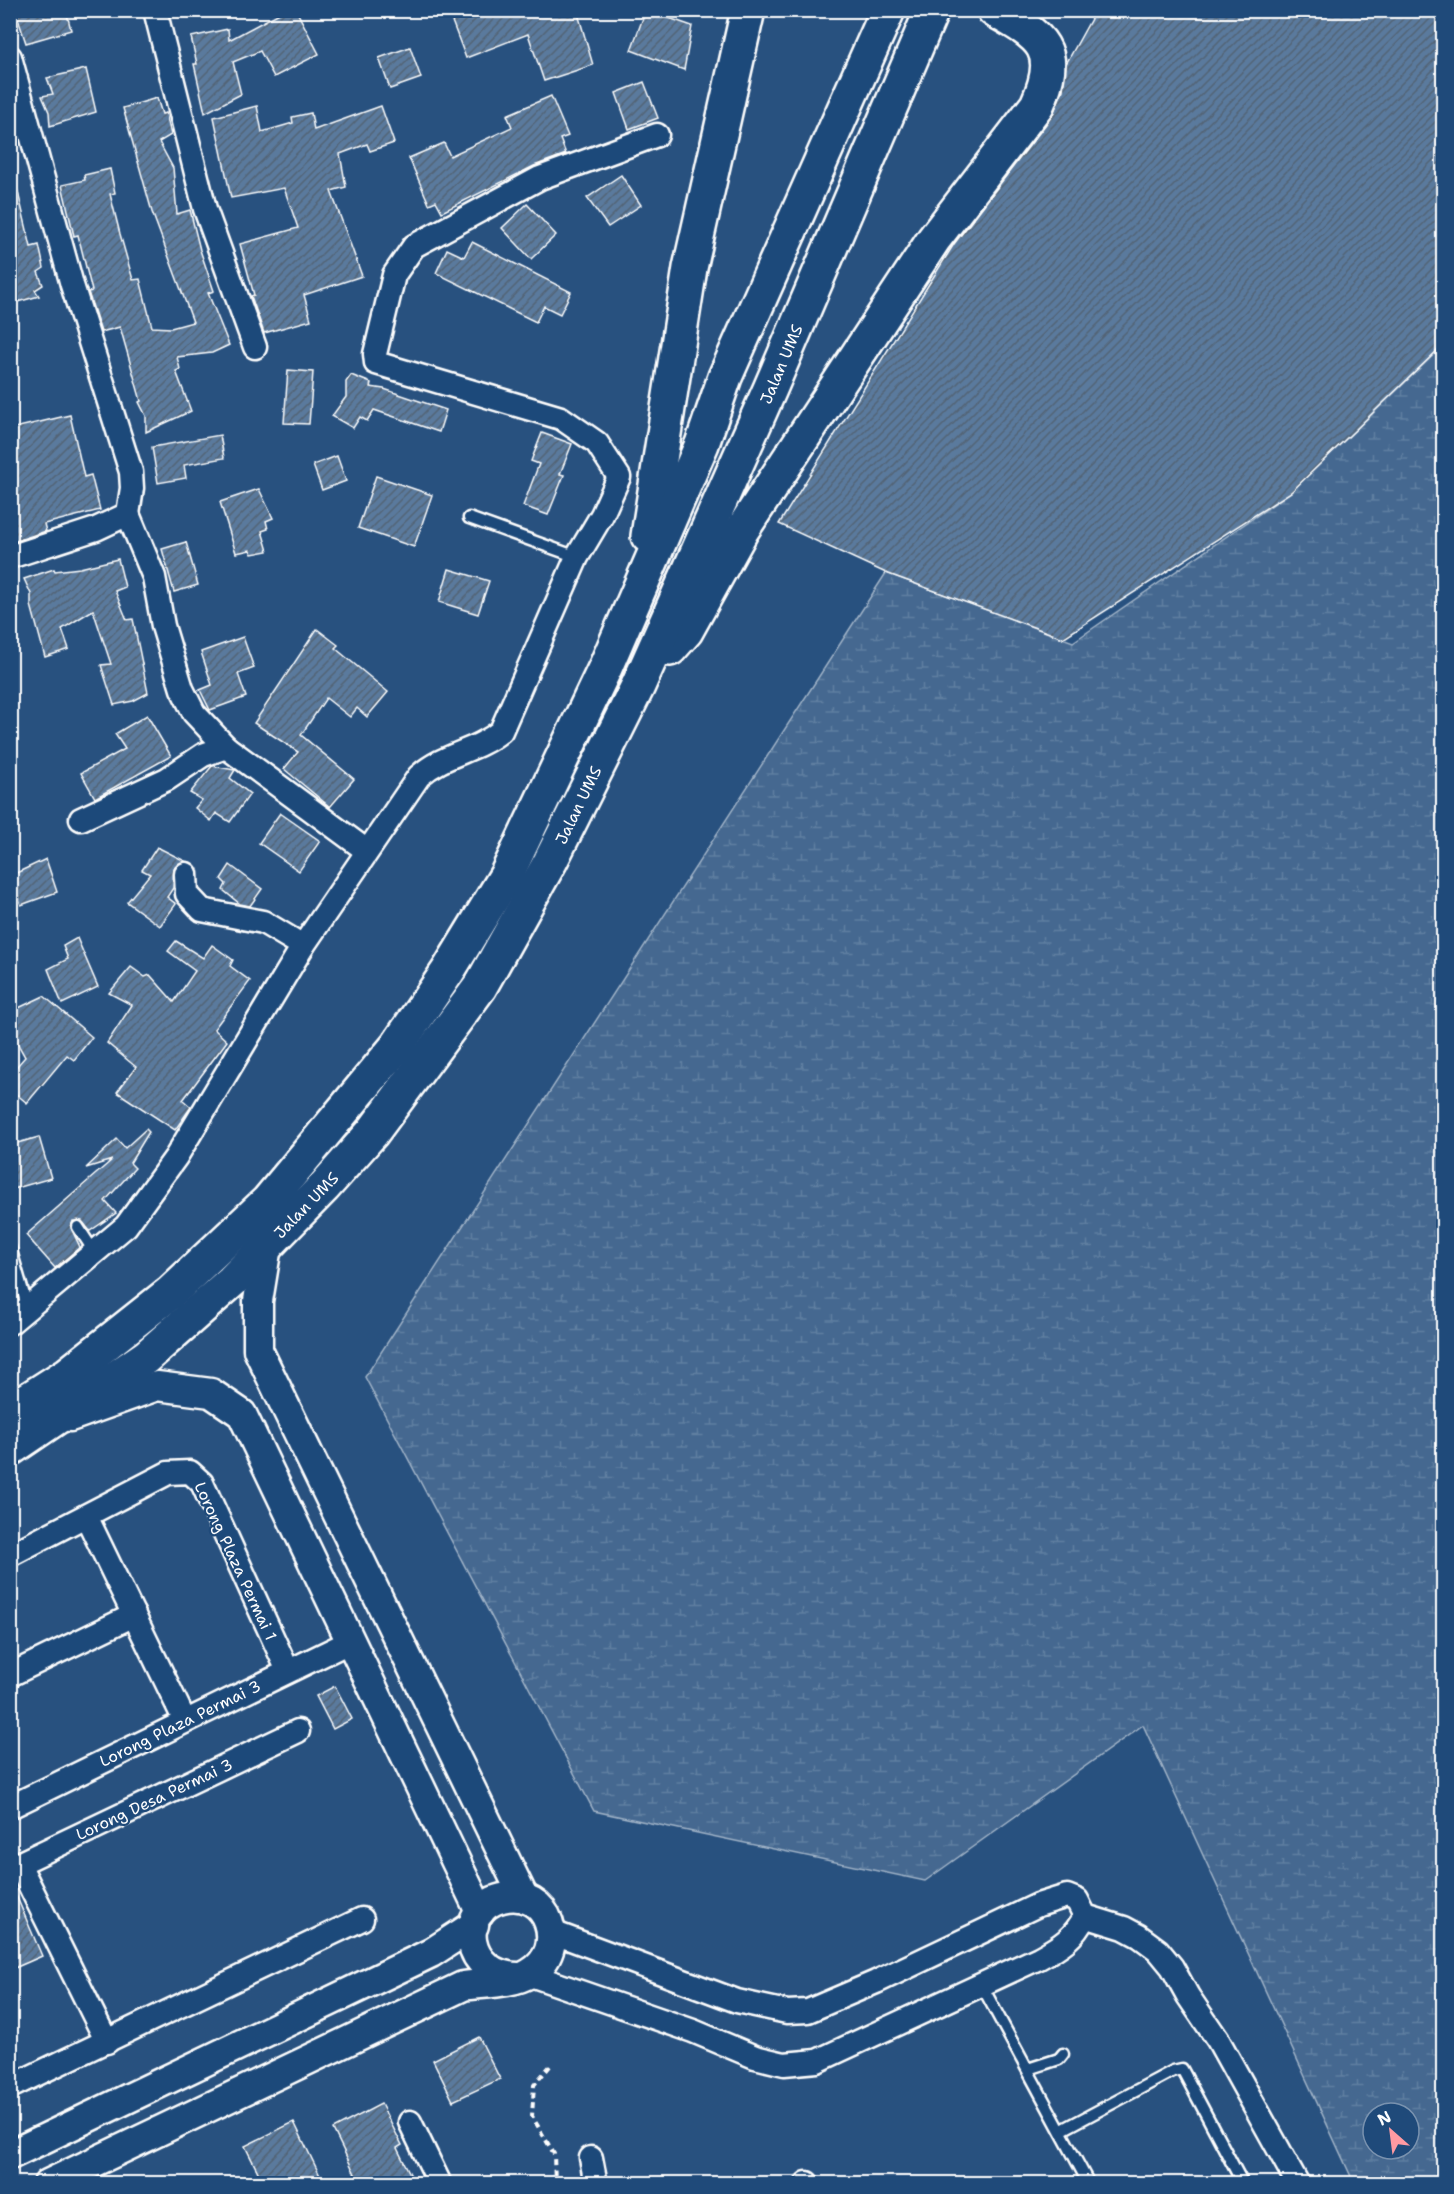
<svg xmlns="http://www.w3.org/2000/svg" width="1454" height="2194" font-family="'Shantell Sans',sans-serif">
	<defs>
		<pattern id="wetland-marsh" width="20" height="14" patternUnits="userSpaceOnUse" patternTransform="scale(1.5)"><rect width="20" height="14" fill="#446890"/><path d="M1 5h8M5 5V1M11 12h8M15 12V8" fill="none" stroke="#607fa1"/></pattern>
		<pattern id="building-hatch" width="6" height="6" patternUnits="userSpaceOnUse" patternTransform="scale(1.5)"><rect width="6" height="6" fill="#5a7a9d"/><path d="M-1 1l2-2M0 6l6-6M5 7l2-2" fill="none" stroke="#536374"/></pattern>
	</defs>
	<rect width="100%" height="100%" fill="#28517f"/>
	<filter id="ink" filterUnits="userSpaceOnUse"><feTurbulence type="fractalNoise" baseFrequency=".0167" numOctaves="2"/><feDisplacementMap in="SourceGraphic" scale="12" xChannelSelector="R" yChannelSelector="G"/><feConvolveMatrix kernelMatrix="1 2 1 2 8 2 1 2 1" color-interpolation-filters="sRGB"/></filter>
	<g filter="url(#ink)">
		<!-- wetland -->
		<path fill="url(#wetland-marsh)" stroke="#a2b4c8" stroke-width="1.5" fill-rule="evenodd" d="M1443 346V2183H1354L1143 1725 925 1881 594 1811 365 1377 886 573 1073 642 1291 492ZM1373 2113H1409V2149H1373Z"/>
		<!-- building -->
		<g fill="url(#building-hatch)" stroke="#fff" stroke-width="1.5">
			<path d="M15 10H66L71 30 26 43Z"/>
			<path d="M285 10H296L319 54 274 77 260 51 233 62 241 94 205 113 194 64H197L191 37 228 29 229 40Z"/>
			<path d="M465 10H577L593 65 544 81 528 34 466 58 450 16Z"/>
			<path d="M646 10 692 26 684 70 631 50Z"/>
			<path d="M1096 10H1443V345L1291 492 1063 638 886 573 779 524 954 244 1052 116 1063 90 1066 64Z"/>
			<path d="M410 47 421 78 390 89 379 58Z"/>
			<path d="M86 69 96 112 50 126 49 112 42 96 53 94 47 78Z"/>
			<path d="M644 82 658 118 629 129 616 93Z"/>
			<path d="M551 96 568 136 560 139 566 154 534 166 442 212 436 201 429 204 409 158 444 143 450 156 512 127 507 115Z"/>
			<path d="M157 98 162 114 166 113 171 135 159 142 173 168 177 214 190 210 200 250 214 291 208 293 229 345 212 353 177 357 180 369 176 371 191 411 146 432V416L139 402 141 401 120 327 101 332 88 292 92 291 78 235 74 236 62 185 85 180 84 175 110 169 115 193 110 194 120 234 133 280 140 279 152 327 171 328 193 322 152 212 123 108Z"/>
			<path d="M257 106 262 132 293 123 292 117 311 113 314 130 381 106 394 143 370 151 367 144 340 154 346 187 331 191 362 276 304 295 311 320 264 333 251 296 254 295 240 244 298 228 284 188 231 198 214 117Z"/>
			<path d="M621 175 641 205 608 227 587 198Z"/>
			<path d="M10 188H17L31 247 39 245 44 268 38 272 43 285 35 290 39 296 10 304Z"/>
			<path d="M527 204 556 235 531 259 502 228Z"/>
			<path d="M472 242 571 292 560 314 544 306 536 322 436 273 447 249 464 257Z"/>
			<path d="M288 370 313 372 309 424 284 423Z"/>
			<path d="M351 375 371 383 370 387 384 389 446 410 439 432 374 410 367 421 360 417 353 428 332 416 346 397V382Z"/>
			<path d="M70 415 84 477 91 475 100 510 44 524 46 531 10 543V429Z"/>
			<path d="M542 433 572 444 560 474 564 475 548 515 523 506 539 464 531 461Z"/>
			<path d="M220 435 224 458 184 465 186 478 158 483 152 447Z"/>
			<path d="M337 456 346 481 322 490 313 465Z"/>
			<path d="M376 476 432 495 414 547 358 528Z"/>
			<path d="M259 489 273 518 266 521 268 529 262 531 268 551 252 554 250 550 236 553 220 502Z"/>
			<path d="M186 542 198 585 174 592 162 549Z"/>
			<path d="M118 559 125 587 115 591 127 620 133 619 148 693 133 701 114 705 101 665 111 664 93 610 62 629 69 649 45 657 31 605V594L24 579 54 569 55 571 80 568Z"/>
			<path d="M449 569 489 581 478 614 439 602Z"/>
			<path d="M317 629 338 645 335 648 388 692 367 717 357 708 350 717 326 698 301 735 354 779 330 807 284 769 298 752 254 723Z"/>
			<path d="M243 637 254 668 238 674 246 697 210 710 200 690 212 685 201 652Z"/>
			<path d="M147 715 171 756 95 798 81 773 125 749 115 734Z"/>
			<path d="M212 766 235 770 230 778 250 794 230 822 216 813 211 821 195 808 202 800 190 793Z"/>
			<path d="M280 813 320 841 299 871 259 843Z"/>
			<path d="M157 847 185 861 174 868 173 888 167 897 176 904 160 926 127 902 150 874 142 870Z"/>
			<path d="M46 859 57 892 21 905 10 876Z"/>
			<path d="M230 865 262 889 250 906 240 904 223 890 226 884 221 879Z"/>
			<path d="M77 938 98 987 62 1004 48 969 68 959 63 946Z"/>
			<path d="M176 941 203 958 212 945 233 960 230 966 250 981 214 1029 227 1041 183 1100 191 1107 175 1130 117 1092 136 1067 107 1043 132 1005 109 993 131 967 145 977 150 975 174 1002 195 971 168 951Z"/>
			<path d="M44 996 92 1037 74 1060 67 1055 27 1103 10 1089V1074L25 1057 10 1030V1012Z"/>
			<path d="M146 1129 149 1132 130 1163 135 1168 105 1201 116 1213 90 1231 82 1221H73L71 1228 80 1247 55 1268 26 1235 112 1160 86 1168 117 1139 125 1148Z"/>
			<path d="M39 1137 51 1178 10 1190V1145Z"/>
			<path d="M335 1686 352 1719 333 1729 316 1696Z"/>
			<path d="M10 1881 42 1956 10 1970Z"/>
			<path d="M479 2037 500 2079 453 2101 433 2060Z"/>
			<path d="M381 2104 402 2145 397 2148 415 2184H360L333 2129Z"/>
			<path d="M294 2122 324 2184H264L245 2146Z"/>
		</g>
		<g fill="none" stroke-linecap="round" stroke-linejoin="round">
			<!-- service casing -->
			<g stroke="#fff" stroke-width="15">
				<g id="service">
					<path d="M469 518 577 557"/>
					<path d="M78 1227 95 1253"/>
					<path d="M10 1247 28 1309"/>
					<path d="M981 1984 1089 2184"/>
					<path d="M1028 2069 1059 2059 1063 2054"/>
					<path d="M1062 2130 1173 2071 1182 2069 1243 2184"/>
				</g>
			</g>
			<!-- minor casing -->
			<g stroke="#fff" stroke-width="27">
				<g id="minor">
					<path d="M155 10 205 209 255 347"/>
					<path d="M10 57 72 285 131 472 132 488 128 514"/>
					<path d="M10 557 96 529 128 514 154 577 163 626 182 689 194 713 226 747 367 851"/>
					<path d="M81 819 167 779 203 755 226 747"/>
					<path d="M186 874 187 894 202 910 263 922 303 946"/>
					<path d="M10 1323 126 1226 176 1157 303 946 419 776C445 753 476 752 501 731L577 557 602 515 619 477 597 443 561 418 376 363 375 354 394 275 414 246 540 178 657 135"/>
					<path d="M86 1516 185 1721"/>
					<path d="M10 1555 168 1473 190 1472 202 1483 288 1671"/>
					<path d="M10 1675 134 1615"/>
					<path d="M10 1807 351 1641"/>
					<path d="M19 1864 107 2042"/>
					<path d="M10 1868 298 1731"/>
					<path d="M552 1932 737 2001 787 2012 808 2011 876 1982 1038 1905 1067 1896 1077 1900 1085 1916 1124 1928 1139 1936 1158 1950 1172 1967 1188 1996 1218 2040 1298 2184"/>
					<path d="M528 1974 693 2031 755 2057 784 2064 817 2061 1039 1958C1061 1946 1074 1938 1085 1916"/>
					<path d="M10 2087 362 1919"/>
					<path d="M410 2122 440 2184"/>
					<path d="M591 2158 596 2184"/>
					<path d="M807 2183V2184"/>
				</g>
			</g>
			<!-- tertiary casing -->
			<g stroke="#fff" stroke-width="33">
				<g id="tertiary">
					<path d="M267 1246 258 1301V1350L524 1898"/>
					<path d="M70 1417 157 1386 211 1393 242 1414 480 1912"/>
					<path d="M10 2155 431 1953 474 1925"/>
					<path d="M48 2184 463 1986C483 1983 512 1984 530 1973 570 1950 549 1886 502 1898 455 1910 464 1977 519 1977"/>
				</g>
			</g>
			<!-- trunk casing -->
			<g stroke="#fff" stroke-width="38">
				<g id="trunk">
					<path d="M648 536 690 268 748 10"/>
					<path d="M670 649 686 631 742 530 934 239 1037 105C1062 49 1042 37 994 10"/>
					<path d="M10 1411 68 1374 170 1293 268 1201 397 1046 448 971 506 876 605 668 702 444 725 377 888 10"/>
					<path d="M10 1449 146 1357 232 1281 324 1187 372 1133 480 987 550 862 638 686 770 389 932 10"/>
				</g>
			</g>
			<!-- path -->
			<path stroke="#fff" stroke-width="4" stroke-dasharray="6 4.5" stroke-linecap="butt" d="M550 2066 534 2085 532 2116 554 2154 555 2184"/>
			<!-- service -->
			<use href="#service" stroke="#1f4a7a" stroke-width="10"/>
			<!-- minor -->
			<use href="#minor" stroke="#1f4a7a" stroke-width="22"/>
			<!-- tertiary -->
			<use href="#tertiary" stroke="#1f4a7a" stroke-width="28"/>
			<!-- trunk -->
			<use href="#trunk" stroke="#1f4a7a" stroke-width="33"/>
		</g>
	</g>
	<g text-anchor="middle" stroke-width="4.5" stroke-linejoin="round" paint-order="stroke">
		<!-- street labels -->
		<g font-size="16" fill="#fff" stroke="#1f4a7a">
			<text transform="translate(781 364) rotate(-67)" y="6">Jalan UMS</text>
			<text transform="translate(578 805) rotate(-64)" y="6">Jalan UMS</text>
			<text transform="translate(306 1205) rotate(-46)" y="6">Jalan UMS</text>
			<text transform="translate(236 1561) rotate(65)" y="6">Lorong Plaza Permai 1</text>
			<text transform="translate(180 1723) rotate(-26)" y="6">Lorong Plaza Permai 3</text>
			<text transform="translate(154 1799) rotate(-25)" y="6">Lorong Desa Permai 3</text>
		</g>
	</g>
	<!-- margin -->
	<rect width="1454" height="2194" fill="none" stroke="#1f4a7a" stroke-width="36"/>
	<rect x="18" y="18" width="1418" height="2158" fill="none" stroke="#fff" stroke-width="2" filter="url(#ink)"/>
	<!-- north arrow -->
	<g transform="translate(1391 2131) rotate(332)"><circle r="28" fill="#1f4a7a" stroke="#7992af" stroke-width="1.5"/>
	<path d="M0-4.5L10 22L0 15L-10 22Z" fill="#ff9aa2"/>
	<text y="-9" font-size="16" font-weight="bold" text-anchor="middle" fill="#ffffff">N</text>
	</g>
</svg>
